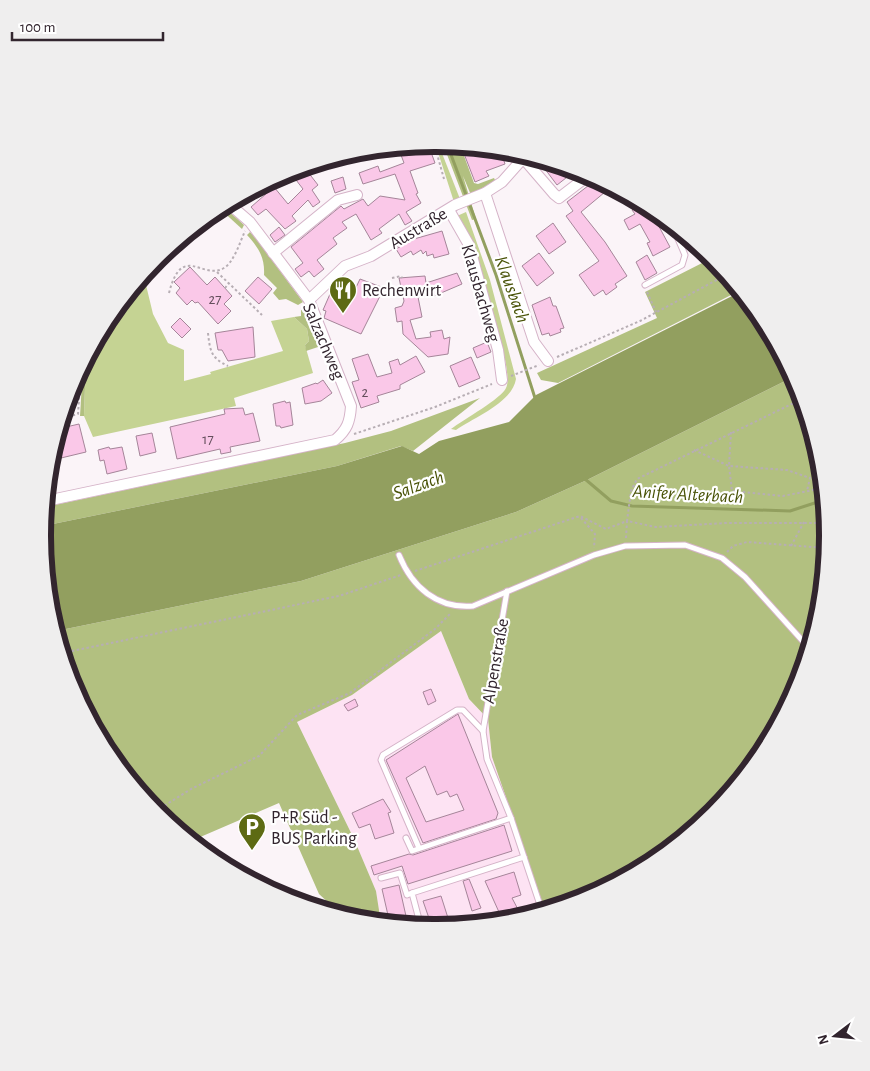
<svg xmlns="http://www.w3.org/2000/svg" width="870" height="1071" font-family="'Alegreya Sans',sans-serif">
	<rect width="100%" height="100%" fill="#fbf4f8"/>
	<!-- built -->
	<path fill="#fde3f3" d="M441 631 469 699 488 719 492 757 545 910 511 921 435 928 381 923 376 891 354 839 297 722 352 695Z"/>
	<!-- green -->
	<g fill="#c5d393">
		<path d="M435 143H438L460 199 454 202Z"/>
		<path d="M395 147 394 153 352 161 350 157 320 162 359 150Z"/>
		<path d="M466 212 490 280 516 379C512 403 475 417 456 430L451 429C463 420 502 398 506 388 517 367 467 244 457 216Z"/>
		<path d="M180 239 150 270 146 285 153 314 168 343 184 350V381L211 374 210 372 283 351 271 321 294 317 307 329 309 341 305 345 313 373 234 398 236 406 93 437 84 416 86 359 109 317 158 258Z"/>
	</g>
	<!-- forest -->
	<g fill="#b2c080">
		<path d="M443 144 460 145 474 183 478 184 494 178 497 184 471 195 463 176 476 219 472 220Z"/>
		<path d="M223 206 244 225 242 229 219 208Z"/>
		<path d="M250 232 257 240 303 302 298 305 286 299 279 300 273 293 277 288 264 275C265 258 259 248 247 235Z"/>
		<path d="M712 258 739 291 558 383 541 380 537 373 657 318 645 292Z"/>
		<path d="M306 309 321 346 306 351 305 345 309 341 307 329 294 317 301 316V310Z"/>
		<path d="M86 359 84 416H80L83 366Z"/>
		<path d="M793 377 820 459 827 536 820 612 798 686 761 754 712 813 653 862 585 898 545 910 492 757 488 719 469 699 441 631 352 695 297 722 354 839 376 891 381 923 354 919 333 907 319 894 279 803 191 841 157 813 108 753 72 685 56 631 301 581 516 512 587 480Z"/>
		<path d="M480 398 413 451 401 446 337 466 43 526 45 507 345 443 391 431Z"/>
	</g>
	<!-- water -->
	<path fill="#929f5f" d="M740 292 762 318 793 377 587 480 516 512 301 581 56 631 50 612 43 526 337 466 402 446 419 454 439 441 509 422 536 395Z"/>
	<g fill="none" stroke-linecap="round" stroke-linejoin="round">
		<!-- stream -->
		<g stroke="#929f5f" stroke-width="3">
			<path d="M447 144 496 275 535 398"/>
			<path d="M585 479 611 501 632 506 790 511 824 500"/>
		</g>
	</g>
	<!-- building -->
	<g fill="#fac8e8" stroke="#a58599" fill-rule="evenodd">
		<path d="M428 144 435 163 410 171 418 193 416 194 421 203 406 212 412 221 405 225 399 214 379 229 382 233 371 240 356 214 342 222 347 228 333 238 337 244 317 260 324 269 314 277 309 271 301 277 295 269 303 263 291 247 341 206 344 209 363 199 368 206 380 196 405 200 395 174 363 184 359 173 378 166 380 172 404 163 398 147Z"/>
		<path d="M461 146 477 147 479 151 486 148 500 149 505 164 486 171 489 176 475 182Z"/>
		<path d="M547 161 565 167 571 174 557 185 542 165Z"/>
		<path d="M304 167 318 185 312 190 320 202 313 207 308 200 292 216 296 221 285 229 266 209 258 215 251 207 274 187 288 204 303 189 293 176Z"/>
		<path d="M343 177 346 189 335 193 331 181Z"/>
		<path d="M597 179 611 187 581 212 605 242 627 276 615 284 617 287 606 295 603 290 594 296 579 275 599 261 566 216 573 211 567 202Z"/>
		<path d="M640 205 648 206 670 247 653 256 647 243 650 242 640 224 629 230 624 220 635 214 632 210Z"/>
		<path d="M553 223 566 242 549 254 536 236Z"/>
		<path d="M279 227 285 235 275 242 270 235Z"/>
		<path d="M442 231 449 254 434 258 433 254 427 256 426 251 423 254 421 250 413 255 411 251 401 257 396 249 414 239Z"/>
		<path d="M539 253 554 273 537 286 522 266Z"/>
		<path d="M647 255 657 273 645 280 636 262Z"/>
		<path d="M190 267 207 285 215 277 232 296 224 304 231 311 218 324 198 302 195 303 192 300 187 305 176 293 180 288 174 282Z"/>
		<path d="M457 273 462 284 434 296V294L418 297 422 317 410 320 416 339 431 337 430 332 442 330 444 339 450 337 448 354 428 357 403 334 402 321 397 322 395 308 402 306 404 301 399 278 425 276 426 283Z"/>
		<path d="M258 277 272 289 259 304 245 291Z"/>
		<path d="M360 279 384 288 361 334 324 318 326 311 323 310 330 294 333 295 334 291 351 298Z"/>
		<path d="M550 297 553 306H556L564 328 560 329 561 332 550 336 549 333 542 335 532 305Z"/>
		<path d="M180 318 191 329 182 338 171 327Z"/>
		<path d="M253 327 255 357 228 361 222 350H218L215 333Z"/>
		<path d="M487 342 491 352 477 358 473 348Z"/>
		<path d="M368 354 377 377 392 373 389 362 398 359 400 365 416 356 425 372 400 385V389L377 396 379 402 361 408 352 382 359 380 352 359Z"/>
		<path d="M471 357 480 378 459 387 450 366Z"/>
		<path d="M323 380 332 393 321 401 305 404 302 388 316 383 317 384Z"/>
		<path d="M285 401 286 403 290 402 293 425 281 428 280 426H276L273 404Z"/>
		<path d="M243 408 245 415 253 413 260 441 230 447 231 452 221 454 220 449 177 459 170 427 225 414 224 409Z"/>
		<path d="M63 415 66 427 79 424 86 452 61 458 56 438Z"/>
		<path d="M152 433 156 452 140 456 136 436Z"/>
		<path d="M109 447 110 449 122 447 127 469 107 474 104 460 100 461 98 450Z"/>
		<path d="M431 689 436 701 428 705 423 692Z"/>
		<path d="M355 699 358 706 348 711 344 705Z"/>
		<path d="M458 714 498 813 496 819 423 843 386 760ZM425 766 437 795 447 791 450 797 457 794 464 810 426 822 406 778Z"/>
		<path d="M383 799 391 812 388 813 394 833 375 839 370 824 359 828 352 813Z"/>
		<path d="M504 825 512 851 408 884 402 866 374 875 371 866 409 854 413 855Z"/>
		<path d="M514 872 521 895 512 898 522 917 503 921 485 881Z"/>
		<path d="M469 879 481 908 472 911 463 881Z"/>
		<path d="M399 885 408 925 390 924 382 889Z"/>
		<path d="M441 896 448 918 431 924 423 901Z"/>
	</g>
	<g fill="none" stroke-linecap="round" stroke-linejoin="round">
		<!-- lane casing -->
		<g stroke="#d5b3c8" stroke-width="7">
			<g id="lane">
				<path d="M645 285 682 265 685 255 672 225"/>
				<path d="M399 555C412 587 437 609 473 606L594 555 625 546 685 545 722 558 745 577 809 648"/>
				<path d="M483 731 507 591"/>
				<path d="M406 838 412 851 511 818"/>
				<path d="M419 848 381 760 383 755 457 710H463L483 731 487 759 511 818 542 911"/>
				<path d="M381 878 400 873 407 895 412 893"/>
				<path d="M324 910 327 909 340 915"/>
				<path d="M421 927 412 893 524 857"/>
			</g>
		</g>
		<!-- street casing -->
		<g stroke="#d5b3c8" stroke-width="12">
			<g id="street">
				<path d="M523 158 554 194 559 198 589 175"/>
				<path d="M485 193 534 342 548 361"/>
				<path d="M449 210 469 245 498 350 502 380"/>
				<path d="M273 253 338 200 357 195"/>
				<path d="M309 300 345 266 371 256 455 205 485 193 502 182 526 155"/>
				<path d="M46 501 335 440C347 430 350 422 351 406L309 300 250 222 228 203"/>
			</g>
		</g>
		<!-- path -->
		<g stroke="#b7aeb4" stroke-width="2" stroke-dasharray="2.5 2.5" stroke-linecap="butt">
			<path d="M434 143 444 179"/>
			<path d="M217 272 262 315"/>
			<path d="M392 278 401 276 402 278"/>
			<path d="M225 288 229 283"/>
			<path d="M647 292 656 312"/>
			<path d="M169 293C182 242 203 281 224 268 234 262 240 242 245 231"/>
			<path d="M208 333C210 351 211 358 228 366"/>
			<path d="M557 357 640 321 726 275"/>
			<path d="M511 376 539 365"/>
			<path d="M63 418 78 414 81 370"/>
			<path d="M731 432 729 466 732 491 783 496 823 488"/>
			<path d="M354 434 435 407 492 384"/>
			<path d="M694 450 729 466 787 470 810 478 807 491"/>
			<path d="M581 518 595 534 594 548"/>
			<path d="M626 538 627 521 656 527 726 523H826"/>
			<path d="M791 546 804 522"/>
			<path d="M727 552 733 546 747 542 826 548"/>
			<path d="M415 571 580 516 606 529 627 521 631 491 637 479 802 399"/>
			<path d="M62 653 339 596 401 575"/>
			<path d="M156 811 191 789 259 756 297 715 350 693 435 629 451 613"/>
		</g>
		<!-- lane -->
		<use href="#lane" stroke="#fff" stroke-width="5"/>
		<!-- street -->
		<use href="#street" stroke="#fff" stroke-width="10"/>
	</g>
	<!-- icons -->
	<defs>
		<g id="restaurant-pin" transform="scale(1.4375)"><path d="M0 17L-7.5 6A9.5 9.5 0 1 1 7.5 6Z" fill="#5d6a13" stroke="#fff"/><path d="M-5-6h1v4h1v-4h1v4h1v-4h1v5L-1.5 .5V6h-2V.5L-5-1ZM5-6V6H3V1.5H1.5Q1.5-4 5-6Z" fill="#fff"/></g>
		<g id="parking-pin" transform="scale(1.4375)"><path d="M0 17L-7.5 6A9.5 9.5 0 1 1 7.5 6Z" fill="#5d6a13" stroke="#fff"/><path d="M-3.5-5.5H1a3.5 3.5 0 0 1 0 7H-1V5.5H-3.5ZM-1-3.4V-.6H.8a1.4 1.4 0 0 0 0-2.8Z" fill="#fff"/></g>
	</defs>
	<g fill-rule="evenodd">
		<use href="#restaurant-pin" x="343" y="290"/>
		<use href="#parking-pin" x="252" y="827"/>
	</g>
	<g text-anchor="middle" stroke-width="4.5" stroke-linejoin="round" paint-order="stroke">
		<!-- number labels -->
		<g font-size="15" fill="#644e5c">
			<text x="215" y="304">27</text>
			<text x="365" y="397">2</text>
			<text x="208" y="444">17</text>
		</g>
		<!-- street labels -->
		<g font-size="18" fill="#32252e" stroke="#fff">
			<text transform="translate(418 228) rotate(-31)" y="6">Austraße</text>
			<text transform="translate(481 293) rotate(74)" y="6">Klausbachweg</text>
			<text transform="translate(324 341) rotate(67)" y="6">Salzachweg</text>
			<text transform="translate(495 661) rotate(-80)" y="6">Alpenstraße</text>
		</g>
		<!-- poi labels -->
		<g font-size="18" fill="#32252e" stroke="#fff" text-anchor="start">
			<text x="362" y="296">Rechenwirt</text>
			<text x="271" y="823">P+R Süd -<tspan x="271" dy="21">BUS Parking</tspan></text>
		</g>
		<!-- water labels -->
		<g font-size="19" font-style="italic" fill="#485206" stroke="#fff">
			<text transform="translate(513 289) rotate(70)" y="7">Klausbach</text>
			<text transform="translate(418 484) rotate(-20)" y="7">Salzach</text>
			<text transform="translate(688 493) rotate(3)" y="7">Anifer Alterbach</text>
		</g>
	</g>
	<!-- crop -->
	<path d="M0 0H870V1071H0ZM434 152H436A383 383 0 0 1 819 535V536A383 383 0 0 1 436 919H434A383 383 0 0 1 51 536V535A383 383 0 0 1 434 152Z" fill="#efeeee" fill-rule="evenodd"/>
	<path fill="none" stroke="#32252e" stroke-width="6" d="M434 152H436A383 383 0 0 1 819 535V536A383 383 0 0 1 436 919H434A383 383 0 0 1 51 536V535A383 383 0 0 1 434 152Z"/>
	<!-- north arrow -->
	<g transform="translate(835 1036) rotate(254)" stroke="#ffffff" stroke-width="4" paint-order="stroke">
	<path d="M0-4L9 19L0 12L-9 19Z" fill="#32252e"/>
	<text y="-8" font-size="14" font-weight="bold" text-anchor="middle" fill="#32252e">N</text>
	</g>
	<!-- scale -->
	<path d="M12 32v8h151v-8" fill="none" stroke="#32252e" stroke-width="2.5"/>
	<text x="20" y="32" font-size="15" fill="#32252e" stroke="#ffffff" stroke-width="4" paint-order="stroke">100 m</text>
</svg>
